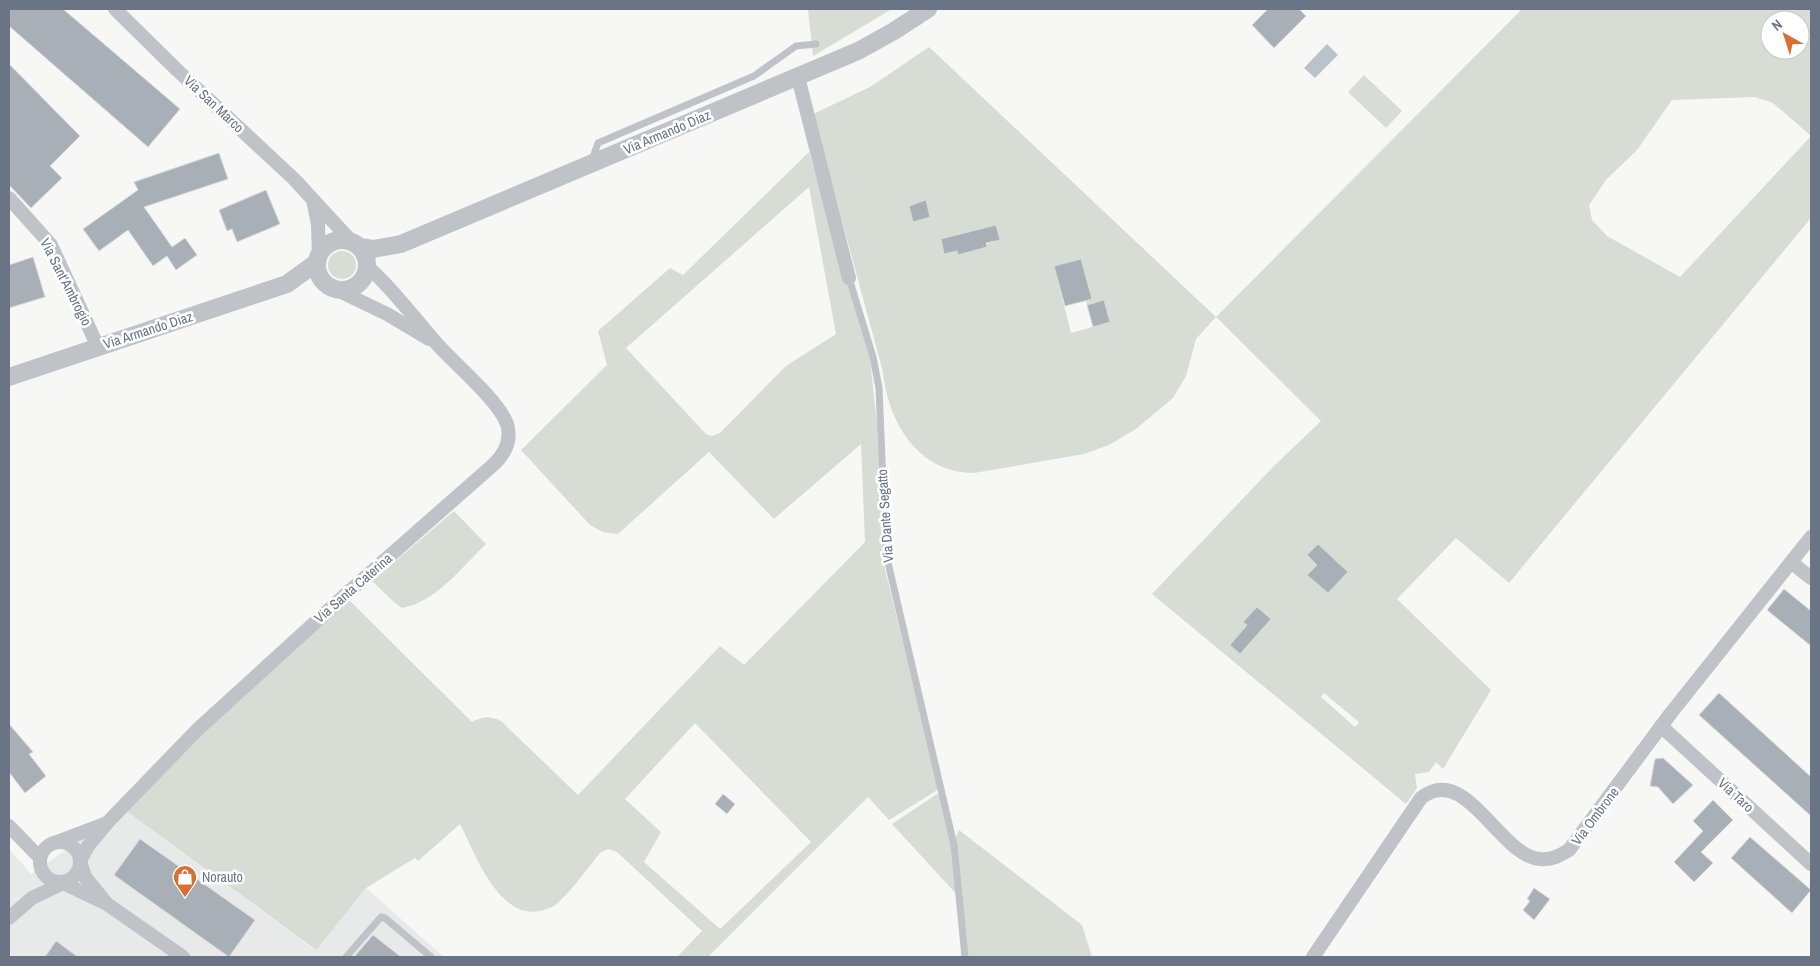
<svg xmlns="http://www.w3.org/2000/svg" width="1820" height="966" font-family="'Archivo Narrow',sans-serif">
	<rect width="100%" height="100%" fill="#f7f8f5"/>
	<!-- built -->
	<path fill="#e8eae9" d="M125 810 315 950 366 888 444 957H9V849L31 874Z"/>
	<!-- green -->
	<g fill="#d7dcd5" fill-rule="evenodd">
		<path d="M808 9H892L813 56Z"/>
		<path d="M1522 9H1811V218L1509 583 1456 538 1397 599 1491 690 1443 769 1436 762 1429 772 1415 774 1417 788 1406 804 1152 594 1272 468 1321 421 1216 317 1196 339 1186 376 1173 398 1136 429 1109 445 1084 454 974 473C918 473 888 422 883 372L813 114 870 87 929 47 1216 317ZM1770 20H1800V50H1770ZM1755 97 1773 103 1811 136 1680 277 1607 236 1592 220 1589 205 1606 180 1637 150 1672 100ZM925 201 930 217 914 222 909 206ZM996 225 999 240 958 254 957 251 944 254 941 239ZM1081 259 1091 298 1086 300 1087 305 1104 300 1110 322 1071 333 1054 266ZM1318 544 1348 572 1328 593 1308 575 1317 565 1307 555ZM1257 607 1271 619 1240 654 1230 645 1247 625 1244 622ZM1324 693 1359 722V723L1355 727 1321 697Z"/>
		<path d="M1364 75 1402 111 1386 128 1348 92Z"/>
		<path d="M809 152 870 359 877 424 882 557 939 789 889 820 868 797 708 957H677L702 931 617 852 608 849 601 852C590 865 564 901 552 907 502 931 477 857 460 824L418 861 415 858 366 888 316 950 125 810 199 733 348 599 472 722C484 716 489 716 501 721L578 795 720 646 744 665 865 542 861 444 774 519 709 452 618 534 603 532 590 525 521 450 607 365 598 331 670 268 683 275ZM809 187 836 334 786 366 720 433 712 436 706 434 626 348ZM695 723 811 842 720 929 644 862 661 832 625 799Z"/>
		<circle cx="342" cy="265" r="14"/>
		<path d="M454 511 486 544C462 567 436 602 402 608L394 602 372 581Z"/>
		<path d="M940 792 954 841 959 830 1082 925 1092 957H966L959 897 892 824Z"/>
	</g>
	<!-- water -->
	<path fill="#bbc3c9" d="M1327 44 1338 55 1315 78 1304 68Z"/>
	<!-- building -->
	<g fill="#a9afb6" stroke="#d9dad8">
		<path d="M9 9H63L180 109 148 147 9 26Z"/>
		<path d="M1268 9H1299L1306 16 1274 48 1252 25Z"/>
		<path d="M9 64 80 136 50 166 62 178 31 208 9 185Z"/>
		<path d="M219 153 228 179 144 207 172 247 185 238 197 255 176 270 167 256 153 266 128 230 99 251 83 229 138 190 134 182Z"/>
		<path d="M266 190 280 224 237 242 232 229 227 231 219 210Z"/>
		<path d="M926 200 930 217 913 222 909 206Z"/>
		<path d="M996 225 1000 240 986 243 987 247 958 255 957 251 944 254 941 239Z"/>
		<path d="M33 257 45 297 9 308V265Z"/>
		<path d="M1081 259 1092 299 1065 306 1054 266Z"/>
		<path d="M1104 300 1110 322 1093 327 1087 305Z"/>
		<path d="M1318 544 1348 572 1328 593 1307 575 1317 565 1307 555Z"/>
		<path d="M1784 589 1811 611V646L1767 610Z"/>
		<path d="M1257 607 1271 619 1240 654 1230 645 1247 625 1243 622Z"/>
		<path d="M1719 693 1811 777V816L1699 715Z"/>
		<path d="M9 724 33 752 29 754 46 776 25 793 9 772Z"/>
		<path d="M1663 758 1693 785 1673 804 1658 787 1650 786 1655 759Z"/>
		<path d="M723 794 735 804 727 814 715 804Z"/>
		<path d="M1713 800 1733 820 1701 852 1713 863 1694 882 1674 862 1703 831 1693 821Z"/>
		<path d="M1750 837 1811 890 1792 913 1731 858Z"/>
		<path d="M140 839 255 920 229 957 114 875Z"/>
		<path d="M1534 888 1550 899 1534 920 1523 910 1530 901 1527 899Z"/>
		<path d="M373 935 401 957H354Z"/>
		<path d="M56 941 78 957H45Z"/>
	</g>
	<g fill="none" stroke-linecap="round" stroke-linejoin="round">
		<!-- service -->
		<g stroke="#bfc3c7" stroke-width="7">
			<path d="M592 160 598 143 754 76 796 46 816 44"/>
			<path d="M849 278 873 357 879 388 886 554 954 845 965 957"/>
			<path d="M346 957 381 917 385 918 431 957"/>
		</g>
		<!-- minor -->
		<g stroke="#bfc3c7" stroke-width="14">
			<path d="M115 9 177 70 294 179 351 241"/>
			<path d="M798 77 849 278"/>
			<path d="M9 198 51 245 98 347"/>
			<path d="M313 200 318 224 319 255"/>
			<path d="M335 289 387 314 429 339"/>
			<path d="M1791 562 1811 578"/>
			<path d="M1661 726 1811 864"/>
			<path d="M9 826 40 858"/>
			<circle cx="60" cy="862" r="20"/>
			<path d="M57 842 107 823"/>
			<path d="M107 904 85 877 80 861 88 846 107 823 197 730 344 596 493 465C505 454 512 441 507 424 499 401 455 364 437 344 414 318 394 290 368 267"/>
			<path d="M9 918 32 898 63 883 107 904 183 957"/>
			<path d="M1313 957 1421 798C1466 762 1499 856 1540 859 1552 860 1559 856 1569 850L1671 713 1811 537"/>
		</g>
		<!-- tertiary -->
		<g stroke="#bfc3c7" stroke-width="18">
			<circle cx="342" cy="265" r="25"/>
			<path d="M360 247 373 249 401 244 858 51 894 31 928 9"/>
			<path d="M9 377 287 284 317 262"/>
		</g>
	</g>
	<!-- icons -->
	<defs>
		<g id="shop-pin" transform="scale(1.25)"><path d="M0 17L-7.5 6A9.5 9.5 0 1 1 7.5 6Z" fill="#d87035" stroke="#fff"/><path d="M-5-2.5h2.3a2.7 3.5 0 0 1 5.4 0H5L5.5 6h-11ZM-1.5-2.5h3a1.5 2.3 0 0 0-3 0Z" fill="#fff"/></g>
	</defs>
	<g fill-rule="evenodd">
		<use href="#shop-pin" x="185" y="877"/>
	</g>
	<g text-anchor="middle" stroke-width="5" stroke-linejoin="round" paint-order="stroke">
		<!-- street labels -->
		<g font-size="14" fill="#697584" stroke="#fff">
			<text transform="translate(214 104) rotate(43)" y="5">Via San Marco</text>
			<text transform="translate(667 132) rotate(-23)" y="5">Via Armando Diaz</text>
			<text transform="translate(66 282) rotate(63)" y="5">Via Sant'Ambrogio</text>
			<text transform="translate(148 330) rotate(-18)" y="5">Via Armando Diaz</text>
			<text transform="translate(885 516) rotate(-94)" y="5">Via Dante Segatto</text>
			<text transform="translate(353 588) rotate(-41)" y="5">Via Santa Caterina</text>
			<text transform="translate(1736 795) rotate(43)" y="5">Via Taro</text>
			<text transform="translate(1595 816) rotate(-53)" y="5">Via Ombrone</text>
		</g>
		<!-- poi labels -->
		<g font-size="14" fill="#697584" stroke="#fff" text-anchor="start">
			<text x="202" y="882">Norauto</text>
		</g>
	</g>
	<!-- border -->
	<rect width="1820" height="966" fill="none" stroke="#697584" stroke-width="20"/>
	<!-- north arrow -->
	<g transform="translate(1785 35) rotate(321)"><circle r="24" fill="#ffffff" stroke="#c3c8ce"/>
	<path d="M0-4L9 19L0 12L-9 19Z" fill="#d87035"/>
	<text y="-8" font-size="14" font-weight="bold" text-anchor="middle" fill="#697584">N</text>
	</g>
</svg>
